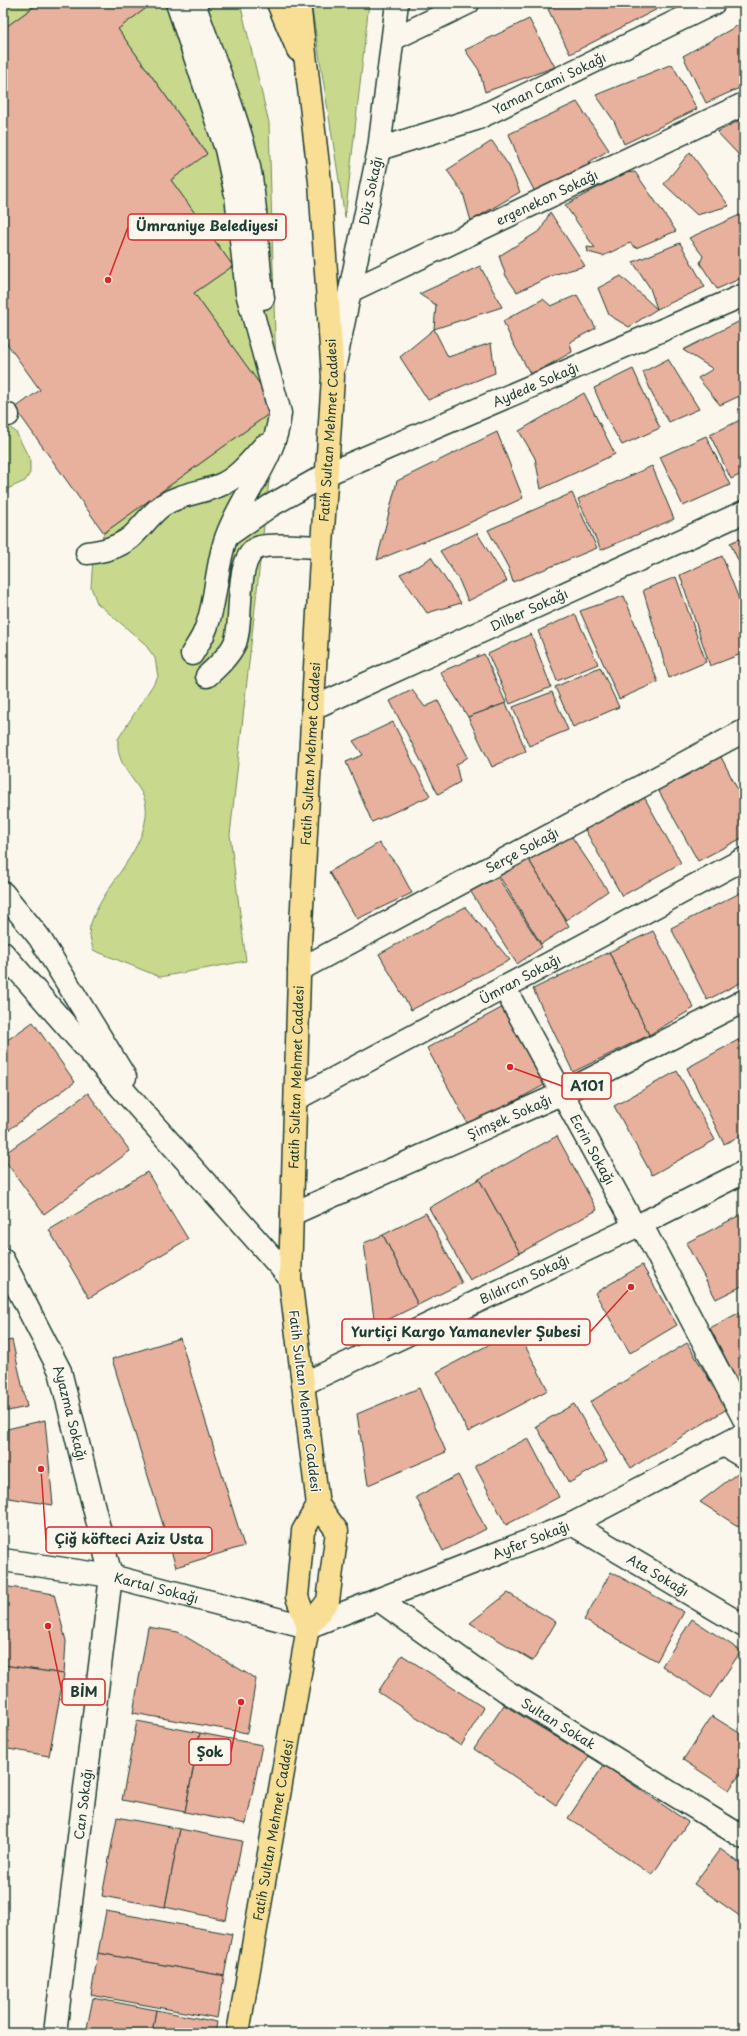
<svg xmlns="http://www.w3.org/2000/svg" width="747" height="2036" font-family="'Playpen Sans',sans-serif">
	<rect width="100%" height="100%" fill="#fbf7ec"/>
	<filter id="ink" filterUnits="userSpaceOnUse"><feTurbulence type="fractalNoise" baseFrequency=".025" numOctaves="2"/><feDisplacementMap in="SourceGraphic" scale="8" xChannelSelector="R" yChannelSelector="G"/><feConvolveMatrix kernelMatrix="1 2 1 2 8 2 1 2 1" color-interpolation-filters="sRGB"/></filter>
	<g filter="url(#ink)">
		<!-- grass -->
		<g fill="#c8d98d" stroke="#748b60">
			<path d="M3 3H39L3 29Z"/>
			<path d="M153 3H240L269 123 277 408 230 835 246 961 160 977 93 950C92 943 88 933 90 926 102 887 142 855 146 816 150 784 115 775 118 739L158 677 155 658 144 643 97 603 91 587 93 559 104 533 277 408 194 293 233 266 171 180 207 153 118 29Z"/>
			<path d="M311 3H369L345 218Z"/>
			<path d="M3 423 16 432 30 460V473L25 481 3 491Z"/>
		</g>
		<!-- building -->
		<g fill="#e7b19d" stroke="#1f3d34">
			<path d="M39 3H153L118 29 207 154 171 180 233 266 194 293 277 408 104 533 15 408 40 390 3 338V29Z"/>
			<path d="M560 3H669L570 54 548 9Z"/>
			<path d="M529 19 555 67 485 92 479 70 465 50Z"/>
			<path d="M744 22V86L706 103 683 56Z"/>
			<path d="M672 64 697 109 624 144 614 121 596 95Z"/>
			<path d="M577 102 609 150 536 194 521 165 509 134Z"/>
			<path d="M744 118V167L737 153 717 132Z"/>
			<path d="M492 141 509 166 520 192 471 221 463 193 447 170Z"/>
			<path d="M690 152 729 206 697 215 664 184Z"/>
			<path d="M635 172 676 231 636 248 630 243 603 256 588 252 587 247 595 248 565 205 614 179V174Z"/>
			<path d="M550 212 585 266 556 274 517 292 506 276 499 256 541 230Z"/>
			<path d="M744 213V277L717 289 700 263 703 256 689 238Z"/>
			<path d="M680 243 705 287 657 309 650 288 633 262Z"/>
			<path d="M480 266 502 307 434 329 436 305 419 294Z"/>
			<path d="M621 276 657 309 629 327 609 315 598 288Z"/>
			<path d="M577 295 596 328 570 342 572 352 531 375 512 341 503 321 543 299 551 306Z"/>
			<path d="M744 319V394L720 405 698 378 713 369 683 350Z"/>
			<path d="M434 329 448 357 491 343 495 373 428 400 400 357Z"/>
			<path d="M668 359 699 409 669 422 653 396 643 372Z"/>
			<path d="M633 369 660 428 622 445 607 419 594 388Z"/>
			<path d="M584 393 615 454 541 489 535 458 519 431Z"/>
			<path d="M744 418V473L731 479 710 435Z"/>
			<path d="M497 432 523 498 458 528 377 560 397 481Z"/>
			<path d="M706 436 730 485 683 506 660 457Z"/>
			<path d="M652 466 674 519 601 550 578 499Z"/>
			<path d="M572 493 597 548 513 582 508 567 488 530Z"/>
			<path d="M477 533 507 581 468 601 459 580 440 551Z"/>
			<path d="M744 537V573L730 543Z"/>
			<path d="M722 556 744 612V653L710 666 680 575Z"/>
			<path d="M431 557 461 603 427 613 400 574 422 564Z"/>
			<path d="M676 577 706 662 669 678 643 590Z"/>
			<path d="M624 596 658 682 619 699 580 611Z"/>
			<path d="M575 614 598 664 557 681 538 631Z"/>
			<path d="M531 634 551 687 510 704 488 654Z"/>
			<path d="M484 654 506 703 468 717 440 672Z"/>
			<path d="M600 667 619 707 573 727 555 687Z"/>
			<path d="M412 690 425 707 438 701 468 757 456 765 460 782 438 794 390 701Z"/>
			<path d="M552 692 568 730 529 746 513 707Z"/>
			<path d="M506 703 526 751 492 767 468 717Z"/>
			<path d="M393 722 430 796 372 822 346 762 363 755 353 741Z"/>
			<path d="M719 753 744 802V837L698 861 657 788Z"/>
			<path d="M643 795 681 863 622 896 584 828Z"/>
			<path d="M568 831 608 891 566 920 527 857Z"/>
			<path d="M379 843 397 865 412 893 357 919 329 872Z"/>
			<path d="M527 857 569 926 541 944 498 874Z"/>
			<path d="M495 873 542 947 517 964 469 889Z"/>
			<path d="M744 891V981L707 1000 671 928Z"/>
			<path d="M465 907 510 960 411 1010 379 954Z"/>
			<path d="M653 931 694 1008 649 1035 609 952Z"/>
			<path d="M609 952 649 1035 573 1072 533 989Z"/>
			<path d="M3 969 12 978 3 987Z"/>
			<path d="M507 1005 548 1083 469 1126 427 1048Z"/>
			<path d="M33 1022 75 1082 3 1134V1043Z"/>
			<path d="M744 1037V1053L738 1040Z"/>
			<path d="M738 1040 744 1053V1134L724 1144 687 1068Z"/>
			<path d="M677 1071 715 1140 652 1175 614 1106Z"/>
			<path d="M88 1093 130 1151 44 1214 3 1158V1155Z"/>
			<path d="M557 1136 597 1210 520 1253 479 1179Z"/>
			<path d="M147 1172 188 1239 89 1298 49 1230Z"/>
			<path d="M479 1179 520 1253 470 1280 429 1208Z"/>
			<path d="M426 1213 462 1283 418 1305 383 1235Z"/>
			<path d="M744 1213V1285L716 1299 686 1243Z"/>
			<path d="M383 1235 418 1305 375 1326 364 1243Z"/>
			<path d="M642 1265 677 1325 630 1353 595 1293Z"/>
			<path d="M744 1310V1394L710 1328Z"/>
			<path d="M517 1330 548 1390 468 1432 437 1372Z"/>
			<path d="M180 1338 244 1546 176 1567 112 1359Z"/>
			<path d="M12 1340 27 1407 3 1412V1342Z"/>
			<path d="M687 1343 727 1409 631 1468 590 1402Z"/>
			<path d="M419 1388 446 1452 368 1485 357 1414Z"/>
			<path d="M574 1404 607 1461 569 1483 536 1426Z"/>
			<path d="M45 1420 53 1505 3 1497V1430Z"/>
			<path d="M528 1438 559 1497 506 1525 475 1466Z"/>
			<path d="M744 1468V1530L700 1502Z"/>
			<path d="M458 1475 486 1529 443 1551 416 1497Z"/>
			<path d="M611 1572 684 1612 657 1661 584 1620Z"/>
			<path d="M3 1586 54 1594 66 1641 64 1674 3 1665Z"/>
			<path d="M508 1593 556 1622 533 1661 470 1623Z"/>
			<path d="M692 1619 741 1651 710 1698 662 1666Z"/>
			<path d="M148 1627 178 1632 256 1679 247 1733 133 1713Z"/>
			<path d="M402 1655 484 1708 461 1746 378 1692Z"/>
			<path d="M3 1665 64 1674 49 1756 3 1748Z"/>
			<path d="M504 1705 589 1757 556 1805 474 1749Z"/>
			<path d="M712 1716 744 1736V1768L729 1790 683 1760Z"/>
			<path d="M137 1721 200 1733 185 1812 122 1800Z"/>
			<path d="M200 1733 262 1745 246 1824 185 1812Z"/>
			<path d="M604 1765 688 1822 652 1875 568 1818Z"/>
			<path d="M117 1817 180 1829 165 1907 102 1896Z"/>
			<path d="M180 1829 242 1841 226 1920 165 1907Z"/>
			<path d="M720 1849 744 1866V1919L694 1884Z"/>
			<path d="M106 1911 232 1934 224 1976 98 1953Z"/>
			<path d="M98 1953 224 1976 217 2018 91 1995Z"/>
			<path d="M93 1998 156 2010 152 2033H86Z"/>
			<path d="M156 2010 217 2022 215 2033H152Z"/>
		</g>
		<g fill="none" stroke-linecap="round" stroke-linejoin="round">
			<!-- minor casing -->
			<g stroke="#1f3d34" stroke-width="25">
				<g id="minor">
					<path d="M177 3 226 149 236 195 247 293 280 413C276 460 241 495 226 538 215 569 217 603 204 633 201 640 196 647 192 654"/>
					<path d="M194 3C212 56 237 113 249 167 258 210 256 254 263 298"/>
					<path d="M393 39 468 3"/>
					<path id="s1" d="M379 149 476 119 714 3"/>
					<path id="s2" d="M350 291 744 104"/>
					<path id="s3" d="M335 364 379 149 397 3"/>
					<path d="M3 414 8 415"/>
					<path id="s4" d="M230 534 270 506 327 474 744 295"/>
					<path d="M87 553C103 551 117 548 130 538 142 528 150 514 163 505 180 494 199 493 218 486 237 479 251 461 264 446"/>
					<path d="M207 676C217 667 229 656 235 643 244 621 233 555 260 547 275 543 305 547 321 547"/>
					<path id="s5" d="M313 708 744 512"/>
					<path d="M3 893 39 937 125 1077"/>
					<path d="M3 953C97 1062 194 1169 290 1278"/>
					<path id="s6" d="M299 970 744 731"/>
					<path id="s7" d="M504 987 635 1227"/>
					<path id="s8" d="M296 1099 744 859"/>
					<path id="s9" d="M292 1214 563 1093 744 1001"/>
					<path d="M641 1224 744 1419"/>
					<path id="s10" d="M3 1260 60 1371 111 1576 55 2033"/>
					<path id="s11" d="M303 1384 641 1224 744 1172"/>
					<path d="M724 1445 744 1457"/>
					<path id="s12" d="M572 1524 744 1626"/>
					<path id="s13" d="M3 1560 111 1576 308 1627 572 1524 744 1434"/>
					<path id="s14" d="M379 1600 506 1691 744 1838"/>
				</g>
			</g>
			<!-- major casing -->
			<g stroke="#1f3d34" stroke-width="25">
				<g id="major">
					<path d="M278 3 298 50"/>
					<path d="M308 1627 297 1597 303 1531 318 1505"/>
					<path id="s15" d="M238 2033 308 1627 328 1601 337 1531 318 1505 290 1278 300 943 320 576 333 377 320 182 299 3"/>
				</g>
			</g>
			<!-- minor -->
			<use href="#minor" stroke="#fbf7ec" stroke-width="22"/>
			<!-- major -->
			<use href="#major" stroke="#f9df96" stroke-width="22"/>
		</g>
	</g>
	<g text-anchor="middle" stroke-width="3" stroke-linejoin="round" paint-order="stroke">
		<!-- street labels -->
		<g font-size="13" fill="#1f3d34" stroke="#fbf7ec">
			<text dy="5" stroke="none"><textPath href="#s1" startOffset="183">Yaman Cami Sokağı</textPath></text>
			<text dy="5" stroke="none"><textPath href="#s3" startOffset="177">Düz Sokağı</textPath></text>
			<text dy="5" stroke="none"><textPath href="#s2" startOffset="218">ergenekon Sokağı</textPath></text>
			<text dy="5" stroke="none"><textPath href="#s4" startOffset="341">Aydede Sokağı</textPath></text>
			<text dy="5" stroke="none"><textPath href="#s15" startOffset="1625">Fatih Sultan Mehmet Caddesi</textPath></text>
			<text dy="5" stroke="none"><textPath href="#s5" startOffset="237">Dilber Sokağı</textPath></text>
			<text dy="5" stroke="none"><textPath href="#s15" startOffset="1301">Fatih Sultan Mehmet Caddesi</textPath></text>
			<text dy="5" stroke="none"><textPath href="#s6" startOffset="253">Serçe Sokağı</textPath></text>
			<text dy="5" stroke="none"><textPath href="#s8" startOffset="254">Ümran Sokağı</textPath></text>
			<text dy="5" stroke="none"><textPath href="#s15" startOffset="977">Fatih Sultan Mehmet Caddesi</textPath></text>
			<text dy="5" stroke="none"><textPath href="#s9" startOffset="238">Şimşek Sokağı</textPath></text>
			<text dy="5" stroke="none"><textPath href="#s7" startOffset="185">Ecrin Sokağı</textPath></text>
			<text dy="5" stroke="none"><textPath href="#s11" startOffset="245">Bıldırcın Sokağı</textPath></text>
			<text transform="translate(305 1401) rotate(83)" y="5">Fatih Sultan Mehmet Caddesi</text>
			<text dy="5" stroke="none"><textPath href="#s10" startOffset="168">Ayazma Sokağı</textPath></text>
			<text dy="5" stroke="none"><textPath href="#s13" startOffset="552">Ayfer Sokağı</textPath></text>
			<text dy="5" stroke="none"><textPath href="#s12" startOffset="100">Ata Sokağı</textPath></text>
			<text dy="5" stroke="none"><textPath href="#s13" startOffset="156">Kartal Sokağı</textPath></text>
			<text dy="5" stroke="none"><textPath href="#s14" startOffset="218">Sultan Sokak</textPath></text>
			<text transform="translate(83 1804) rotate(-83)" y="5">Can Sokağı</text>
			<text dy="5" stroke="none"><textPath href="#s15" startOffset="206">Fatih Sultan Mehmet Caddesi</textPath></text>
		</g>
	</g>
	<!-- callouts -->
	<path fill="none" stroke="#d62828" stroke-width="1.5" d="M108 280L128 227M510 1067L562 1086M631 1287L590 1332M41 1469L46 1540M48 1626L62 1692M241 1702L231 1752"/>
	<g fill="#d62828" stroke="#fbf7ec" stroke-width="1.5">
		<circle cx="108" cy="280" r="4"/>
		<circle cx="510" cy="1067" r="4"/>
		<circle cx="631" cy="1287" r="4"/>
		<circle cx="41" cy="1469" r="4"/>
		<circle cx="48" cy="1626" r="4"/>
		<circle cx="241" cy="1702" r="4"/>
	</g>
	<g fill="#fbf7ec" stroke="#d62828" stroke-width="1.5">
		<rect x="128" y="214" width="158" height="26" rx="4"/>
		<rect x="562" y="1073" width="49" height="26" rx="4"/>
		<rect x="342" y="1319" width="248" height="26" rx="4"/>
		<rect x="46" y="1527" width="166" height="26" rx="4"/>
		<rect x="62" y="1679" width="43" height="26" rx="4"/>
		<rect x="189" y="1739" width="42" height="26" rx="4"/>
	</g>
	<g font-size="14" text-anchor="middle" font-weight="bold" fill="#1f3d34">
		<text x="207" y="231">Ümraniye Belediyesi</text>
		<text x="587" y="1091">A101</text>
		<text x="466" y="1337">Yurtiçi Kargo Yamanevler Şubesi</text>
		<text x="129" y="1544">Çiğ köfteci Aziz Usta</text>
		<text x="84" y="1697">BİM</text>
		<text x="210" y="1757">Şok</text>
	</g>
	<!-- margin -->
	<rect width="747" height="2036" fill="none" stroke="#fbf7ec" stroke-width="16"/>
	<rect x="8" y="8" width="731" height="2020" fill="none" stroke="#1f3d34" stroke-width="1.5" filter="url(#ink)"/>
</svg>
